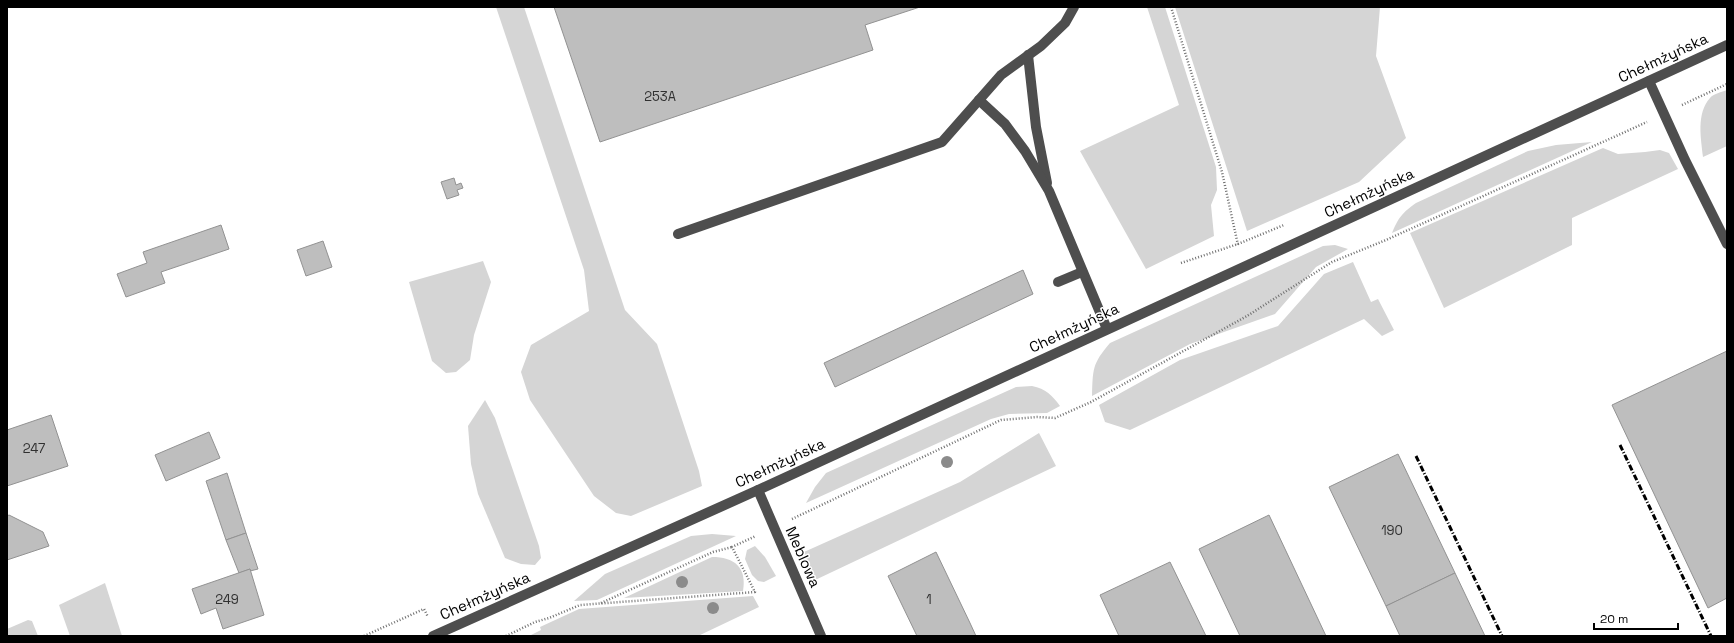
<svg xmlns="http://www.w3.org/2000/svg" width="1734" height="643" font-family="'Space Grotesk',sans-serif">
	<rect width="100%" height="100%" fill="#fff"/>
	<!-- green -->
	<g fill="#d5d5d5">
		<path d="M496 7H524L625 310 657 344 699 471 702 486 631 516 616 513 594 496 530 400 521 372 531 345 589 311 584 270Z"/>
		<path d="M1147 7H1165L1216 167 1217 190 1211 205 1214 236 1146 269 1080 151 1179 105Z"/>
		<path d="M1175 7H1380L1376 56 1406 138 1359 182 1247 231Z"/>
		<path d="M1727 90V146L1703 157C1701 138 1696 114 1710 98 1713 94 1722 92 1727 90Z"/>
		<path d="M1592 142 1392 233C1398 218 1402 213 1416 203L1528 151 1556 145Z"/>
		<path d="M1603 148 1618 154 1645 152 1660 150 1669 153 1678 169 1572 218V245L1444 308 1410 233Z"/>
		<path d="M1335 245 1348 249 1316 267 1275 314 1190 344 1092 396C1093 369 1092 364 1110 343L1323 246Z"/>
		<path d="M483 261 491 282 474 335 470 360 456 372 446 373 432 361 409 282Z"/>
		<path d="M1353 262 1371 302 1378 299 1394 330 1382 336 1364 319 1130 430 1105 422 1099 405 1180 360 1278 326 1324 274Z"/>
		<path d="M1032 386C1046 389 1052 395 1060 406L1047 413 1009 414 991 419 806 503 815 487 826 473 1016 387Z"/>
		<path d="M485 400 495 418 539 546 541 558 535 565 521 564 505 558 478 494 471 464 468 426Z"/>
		<path d="M1039 433 1056 466 813 581 804 552 960 482Z"/>
		<path d="M712 534 736 536 597 600 574 601 605 574 691 536Z"/>
		<path d="M755 546 765 557 776 576 764 582 758 581 752 575 745 559 747 550Z"/>
		<path d="M712 557C734 557 747 567 743 591L624 598Z"/>
		<path d="M105 583 122 636H70L59 605Z"/>
		<path d="M753 596 759 607 698 636H529L541 630 540 627 579 609Z"/>
		<path d="M28 620 32 621 38 636H7V629Z"/>
	</g>
	<!-- building -->
	<g fill="#bebebe" stroke="#929292">
		<path d="M554 7H920L865 25 873 50 600 142Z"/>
		<path d="M454 178 456 185 461 183 463 188 457 190 459 195 447 199 441 182Z"/>
		<path d="M221 225 229 249 161 272 165 283 126 297 117 274 147 263 143 252Z"/>
		<path d="M323 241 332 267 306 276 297 250Z"/>
		<path d="M1023 270 1033 294 835 387 824 363Z"/>
		<path d="M1727 351V598L1708 608 1612 405Z"/>
		<path d="M51 415 68 466 7 486V430Z"/>
		<path d="M209 432 220 458 166 481 155 455Z"/>
		<path d="M1398 454 1455 573 1386 606 1329 487Z"/>
		<path d="M227 473 246 533 226 540 206 481Z"/>
		<path d="M9 515 43 532 49 546 7 560V516Z"/>
		<path d="M1269 515 1326 636H1240L1199 549Z"/>
		<path d="M246 533 258 569 250 571V569L239 573 226 540Z"/>
		<path d="M936 552 970 623 976 636H917L888 576Z"/>
		<path d="M1170 562 1206 636H1119L1100 595Z"/>
		<path d="M250 569 264 615 223 629 216 608 201 614 192 589Z"/>
		<path d="M1455 573 1485 636H1400L1386 606Z"/>
	</g>
	<g fill="none" stroke-linecap="round" stroke-linejoin="round">
		<!-- path -->
		<g stroke="#707070" stroke-width="2.5" stroke-dasharray="1 2" stroke-linecap="butt">
			<path d="M1171 7 1222 172 1238 245"/>
			<path d="M1682 105 1727 84"/>
			<path d="M1181 263 1238 244 1284 225"/>
			<path d="M792 519 1001 420 1037 417 1055 418 1091 402 1247 316 1332 262 1386 240 1647 122"/>
			<path d="M601 603 713 552 732 547"/>
			<path d="M364 636 424 609 428 617"/>
			<path d="M506 636 535 622 549 618 580 605 755 592 732 547 756 536"/>
		</g>
		<!-- minor -->
		<g stroke="#4e4e4e" stroke-width="10">
			<path d="M1028 55 1036 127 1047 183"/>
			<path d="M1649 81 1685 160 1727 244"/>
			<path d="M979 100 1005 124 1025 151 1049 191 1107 329"/>
			<path d="M678 234 942 142 1001 75 1041 46 1065 23 1074 7"/>
			<path d="M1058 282 1082 272"/>
			<path d="M758 490 821 636"/>
			<path d="M433 636 758 490 1727 45"/>
		</g>
		<!-- rail -->
		<g stroke="#000" stroke-width="3" stroke-dasharray="6 2 1 2" stroke-linecap="butt">
			<path d="M1620 445 1711 636"/>
			<path d="M1416 456 1502 636"/>
		</g>
	</g>
	<!-- trees -->
	<g fill="#8b8b8b">
		<circle cx="947" cy="462" r="6"/>
		<circle cx="682" cy="582" r="6"/>
		<circle cx="713" cy="608" r="6"/>
	</g>
	<g text-anchor="middle" stroke-width="3" stroke-linejoin="round" paint-order="stroke">
		<!-- number labels -->
		<g font-size="13" fill="#303030">
			<text x="660" y="101">253A</text>
			<text x="34" y="453">247</text>
			<text x="1392" y="535">190</text>
			<text x="227" y="604">249</text>
			<text x="929" y="604">1</text>
		</g>
		<!-- street labels -->
		<g font-size="15" fill="#000" stroke="#fff">
			<text transform="translate(1663 58) rotate(-25)" y="5">Chełmżyńska</text>
			<text transform="translate(1369 193) rotate(-25)" y="5">Chełmżyńska</text>
			<text transform="translate(1074 328) rotate(-25)" y="5">Chełmżyńska</text>
			<text transform="translate(780 463) rotate(-25)" y="5">Chełmżyńska</text>
			<text transform="translate(803 557) rotate(66)" y="5">Meblowa</text>
			<text transform="translate(485 596) rotate(-24)" y="5">Chełmżyńska</text>
		</g>
	</g>
	<!-- border -->
	<rect width="1734" height="643" fill="none" stroke="#000000" stroke-width="16"/>
	<!-- scale -->
	<path d="M1594 623v6h84v-6" fill="none" stroke="#000000" stroke-width="2"/>
	<text x="1600" y="623" font-size="12" fill="#000000" stroke="#ffffff" stroke-width="3" paint-order="stroke">20 m</text>
</svg>
